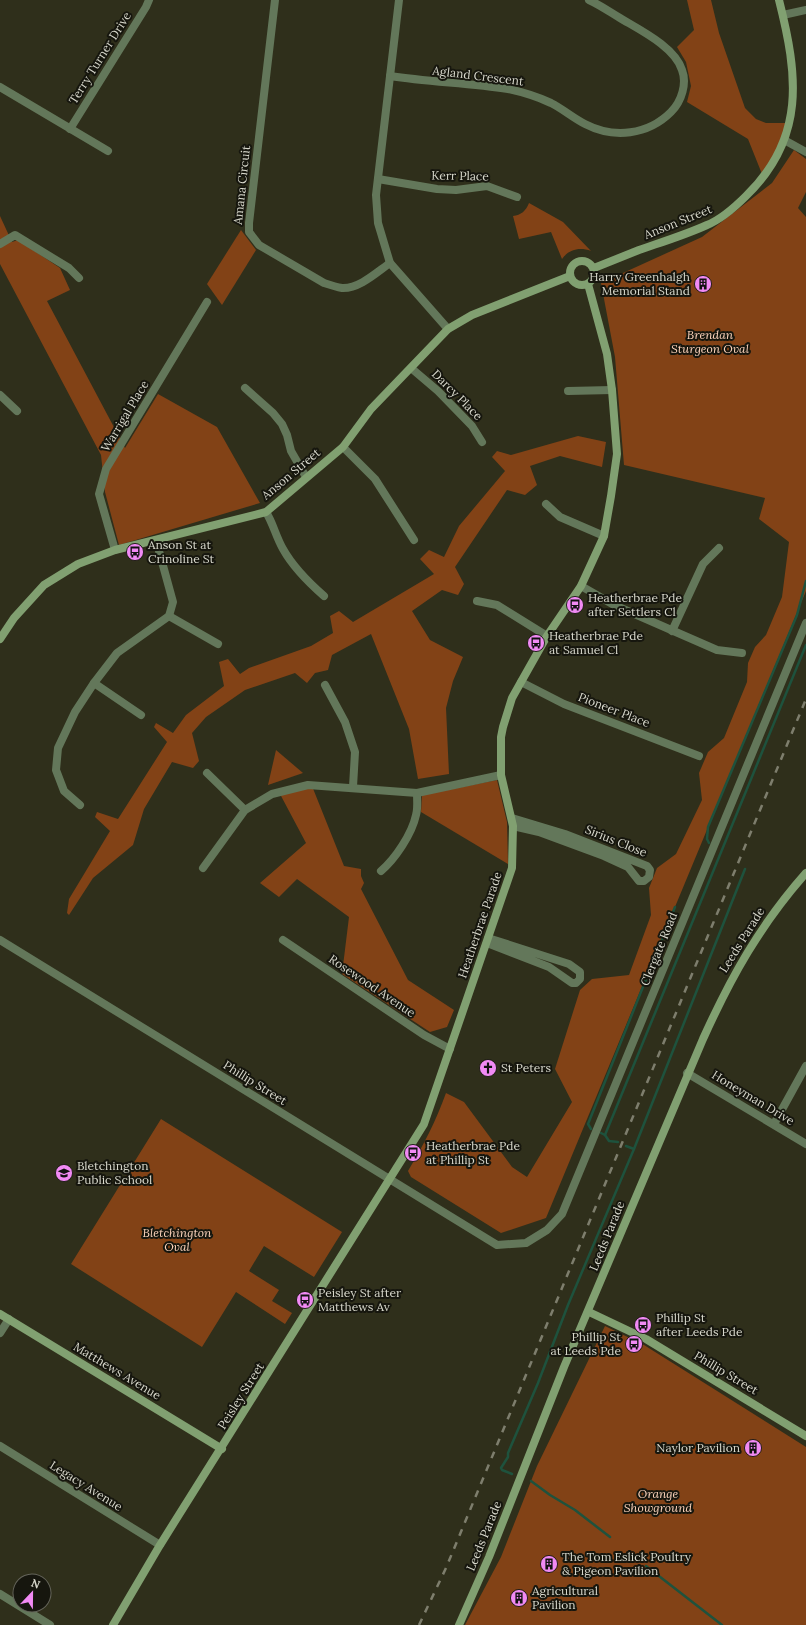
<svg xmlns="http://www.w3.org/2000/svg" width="806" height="1625" font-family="Lora,serif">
	<rect width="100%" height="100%" fill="#2f2f1b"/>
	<!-- green -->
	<g fill="#824216">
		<path d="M687 0H711L719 33 745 108 756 119 766 123H787L776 151 762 174 748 139 687 102 691 86 686 62 677 47 694 30Z"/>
		<path d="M794 150 806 159V192L798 208 806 217V591L546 1218 501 1233 411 1177 408 1171C423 1146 436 1121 446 1093L464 1102 512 1167 527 1177 572 1102 555 1069 580 990 592 979 629 975 651 915 649 888 657 868 676 854 702 800 699 773 708 752 724 738 747 682 748 663 755 647 766 635 782 597 789 542 759 519 765 498 624 465 615 357 601 283 702 237 772 183Z"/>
		<path d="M529 203 563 222 591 251C580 247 569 249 562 259L551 232 519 239 513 216C521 215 526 211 529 203Z"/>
		<path d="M0 216 12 242 18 240 60 268 70 290 47 301 125 448 158 394 217 427 260 503 119 545 105 492 101 455 0 264Z"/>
		<path d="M241 230 256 250 222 305 207 284Z"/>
		<path d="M578 436 606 442 602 467 560 456 530 466 537 485 525 495 507 490 455 567 464 584 458 595 442 590 412 611 430 640 463 657 453 681 446 708 449 774 418 779 409 729 371 634 332 655 328 670 315 673 307 683 295 673 245 690 206 717 192 733 199 761 193 768 172 762 144 809 133 845 93 878 69 915 67 913 69 899 110 831 95 817 97 812 118 819 167 742 154 727 156 723 173 733 186 715 224 686 219 662 228 659 240 674 249 668 311 646 333 633 330 616 339 611 353 622 434 574 420 559 429 550 444 557 459 526 505 471 492 457 497 451 511 455Z"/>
		<path d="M276 750 303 773 268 785Z"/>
		<path d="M497 780 507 822 508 864 421 812 422 795Z"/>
		<path d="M312 786 344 866 361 869V876L364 883 361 889 408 980 454 1010 447 1027 430 1032 342 974 349 917 297 879 279 897 260 883 306 843 280 794Z"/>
		<path d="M161 1119 342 1232 314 1277 264 1246 249 1271 279 1290 272 1301 292 1313 285 1324 236 1292 202 1347 71 1264Z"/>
		<path d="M605 1326 644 1345 806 1447V1625H465L501 1557 537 1466Z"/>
	</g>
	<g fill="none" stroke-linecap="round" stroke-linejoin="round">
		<!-- stream -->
		<g stroke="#1e523d" stroke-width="2.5">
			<path d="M709 843 707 839 708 827 797 615 806 581"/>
			<path d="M591 1129 588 1124 675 907"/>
			<path d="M601 1133 605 1135 609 1141 618 1142"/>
			<path d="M605 1135 806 645"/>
			<path d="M634 1149 745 869"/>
			<path d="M512 1474 502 1470 501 1468 508 1457V1453L538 1383 568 1305 634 1149 626 1146"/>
			<path d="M531 1481 550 1495 575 1510 610 1537"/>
			<path d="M646 1566 722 1625"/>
		</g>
		<!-- street -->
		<g stroke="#63775a" stroke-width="8">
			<path d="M275 0 249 223V232L259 245 324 283C330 285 336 287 342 288 359 289 377 272 390 263"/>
			<path d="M399 0 376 195 378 223 390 263 448 329"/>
			<path d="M783 15 806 10"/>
			<path d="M390 76C429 82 469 83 508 89 522 92 538 97 551 103 563 109 573 118 585 124 614 139 648 135 671 112 682 101 687 83 682 70 675 47 640 30 620 18 610 12 600 5 589 0"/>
			<path d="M0 87 108 151"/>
			<path d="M70 129 146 7 149 0"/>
			<path d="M786 141 806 152"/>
			<path d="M378 179 437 189 456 190 487 186 517 197"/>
			<path d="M0 244 15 235 69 268 79 278"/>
			<path d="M411 368 438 391 472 426 482 442"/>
			<path d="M245 388 273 413 282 424 287 435 291 451 306 477"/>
			<path d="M568 391 612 390"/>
			<path d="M0 395 17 411"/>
			<path d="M343 447 375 479 414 540"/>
			<path d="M546 504 560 517 604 536"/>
			<path d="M266 512C273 523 276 537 283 549 293 567 308 582 324 596"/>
			<path d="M115 550 99 494 106 469 207 302"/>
			<path d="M581 586 614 605 717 650 742 653"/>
			<path d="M477 601 497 605 547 636"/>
			<path d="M169 616 218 644"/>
			<path d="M672 631 703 564 719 548"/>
			<path d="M521 682 564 704 699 756"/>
			<path d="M94 683 141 715"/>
			<path d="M325 685 345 722 355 752 353 787"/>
			<path d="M207 773 245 810"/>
			<path d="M80 805 64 791 56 770 58 748 75 712 94 683 117 653 169 616 173 602 156 540"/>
			<path d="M512 818 565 834 647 866 650 870 649 877 644 881H639L628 867 604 856 539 832 513 826"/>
			<path d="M203 868 245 810 272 794 308 785 417 793 501 775"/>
			<path d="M381 871C395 859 412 834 416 815 418 809 417 800 417 793"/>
			<path d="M0 940 497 1245 526 1243 547 1230 562 1214 806 623"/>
			<path d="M283 940 424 1035 450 1049"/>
			<path d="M487 943 549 967 572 983H576L580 979V972L569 964 488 938"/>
			<path d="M687 1073 806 1144"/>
			<path d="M774 1124 806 1066"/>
			<path d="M0 1333 9 1319"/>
			<path d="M0 1446 160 1545"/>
			<path d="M0 1594 50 1625"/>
		</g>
		<!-- secondary -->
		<g stroke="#81a071" stroke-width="8">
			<circle cx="582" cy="273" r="12"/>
			<path d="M594 268C609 262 624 256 639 250 662 242 685 235 707 225 722 219 735 207 746 196 806 138 798 75 779 0"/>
			<path d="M0 639 14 618 44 585 78 564 115 550 266 512 343 447 371 409 448 329 472 315 570 276"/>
			<path d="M589 1312 646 1339 806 1436"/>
			<path d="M0 1314 222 1449"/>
			<path d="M113 1625 160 1545 424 1124 512 868 513 826 501 775V737L503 727 512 698 521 682 547 636 581 586 604 536 611 496 617 454 612 390 607 354 588 284"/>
			<path d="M459 1625 489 1557 564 1367 703 1039C731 977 760 925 806 873"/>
		</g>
		<!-- rail -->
		<path stroke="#7e7e6d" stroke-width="2.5" stroke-dasharray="7 7" stroke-linecap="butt" d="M419 1625 446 1568 806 699"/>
	</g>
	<!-- icons -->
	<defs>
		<g id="building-disc" transform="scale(0.9)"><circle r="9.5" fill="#f18af4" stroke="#16160e"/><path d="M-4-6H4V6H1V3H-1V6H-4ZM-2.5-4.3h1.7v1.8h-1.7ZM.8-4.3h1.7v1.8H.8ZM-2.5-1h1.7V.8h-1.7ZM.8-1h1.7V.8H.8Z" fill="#111"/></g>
		<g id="bus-disc" transform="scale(0.9)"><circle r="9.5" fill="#f18af4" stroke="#16160e"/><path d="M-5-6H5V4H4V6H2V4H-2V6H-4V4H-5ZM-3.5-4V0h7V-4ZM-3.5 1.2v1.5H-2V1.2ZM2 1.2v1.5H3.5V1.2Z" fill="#111"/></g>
		<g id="church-disc" transform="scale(0.9)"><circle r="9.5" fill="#f18af4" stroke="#16160e"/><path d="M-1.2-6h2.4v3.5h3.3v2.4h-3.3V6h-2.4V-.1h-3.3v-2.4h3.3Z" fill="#111"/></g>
		<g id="school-disc" transform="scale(0.9)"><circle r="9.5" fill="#f18af4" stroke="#16160e"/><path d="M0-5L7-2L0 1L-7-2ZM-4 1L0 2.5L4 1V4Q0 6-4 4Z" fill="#111"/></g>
	</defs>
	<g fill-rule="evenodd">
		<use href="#building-disc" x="703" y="284"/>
		<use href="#bus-disc" x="135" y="552"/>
		<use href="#bus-disc" x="575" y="605"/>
		<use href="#bus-disc" x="536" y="643"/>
		<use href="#church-disc" x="488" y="1068"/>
		<use href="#bus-disc" x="413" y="1153"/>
		<use href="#school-disc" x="64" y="1173"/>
		<use href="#bus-disc" x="305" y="1300"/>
		<use href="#bus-disc" x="643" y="1325"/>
		<use href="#bus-disc" x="634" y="1344"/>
		<use href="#building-disc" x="753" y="1448"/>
		<use href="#building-disc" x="549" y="1564"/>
		<use href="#building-disc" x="519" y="1598"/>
	</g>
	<g text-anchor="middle" stroke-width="4" stroke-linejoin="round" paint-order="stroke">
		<!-- street labels -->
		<g font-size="12" fill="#d8d8cc" stroke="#16160e">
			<text transform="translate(100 58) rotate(-58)" y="4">Terry Turner Drive</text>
			<text transform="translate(478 76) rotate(7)" y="4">Agland Crescent</text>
			<text transform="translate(460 176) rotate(1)" y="4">Kerr Place</text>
			<text transform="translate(242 185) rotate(-84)" y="4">Amana Circuit</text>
			<text transform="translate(678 222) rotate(-22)" y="4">Anson Street</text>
			<text transform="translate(457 395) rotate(45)" y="4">Darcy Place</text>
			<text transform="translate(125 416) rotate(-59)" y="4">Warrigal Place</text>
			<text transform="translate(291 474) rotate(-40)" y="4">Anson Street</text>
			<text transform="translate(614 710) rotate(21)" y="4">Pioneer Place</text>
			<text transform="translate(616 841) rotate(22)" y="4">Sirius Close</text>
			<text transform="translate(480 925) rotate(-71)" y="4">Heatherbrae Parade</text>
			<text transform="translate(742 940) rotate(-58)" y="4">Leeds Parade</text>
			<text transform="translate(659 949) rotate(-68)" y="4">Clergate Road</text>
			<text transform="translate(372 986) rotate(34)" y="4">Rosewood Avenue</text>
			<text transform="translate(255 1083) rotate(32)" y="4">Phillip Street</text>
			<text transform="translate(753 1098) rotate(31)" y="4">Honeyman Drive</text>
			<text transform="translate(607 1236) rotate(-68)" y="4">Leeds Parade</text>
			<text transform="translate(117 1371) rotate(31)" y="4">Matthews Avenue</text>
			<text transform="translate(726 1373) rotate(31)" y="4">Phillip Street</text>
			<text transform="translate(241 1396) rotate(-58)" y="4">Peisley Street</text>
			<text transform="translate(86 1486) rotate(32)" y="4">Legacy Avenue</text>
			<text transform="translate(484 1536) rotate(-68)" y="4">Leeds Parade</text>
		</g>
		<!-- poi labels -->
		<g font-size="12" fill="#d8d8cc" stroke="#16160e" text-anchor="start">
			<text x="690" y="281" text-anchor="end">Harry Greenhalgh<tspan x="690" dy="14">Memorial Stand</tspan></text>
			<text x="148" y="549">Anson St at<tspan x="148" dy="14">Crinoline St</tspan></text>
			<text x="588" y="602">Heatherbrae Pde<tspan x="588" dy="14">after Settlers Cl</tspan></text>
			<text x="549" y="640">Heatherbrae Pde<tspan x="549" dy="14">at Samuel Cl</tspan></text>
			<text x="501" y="1072">St Peters</text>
			<text x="426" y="1150">Heatherbrae Pde<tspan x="426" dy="14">at Phillip St</tspan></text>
			<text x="77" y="1170">Bletchington<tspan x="77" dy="14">Public School</tspan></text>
			<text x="318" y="1297">Peisley St after<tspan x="318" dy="14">Matthews Av</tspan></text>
			<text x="656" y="1322">Phillip St<tspan x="656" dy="14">after Leeds Pde</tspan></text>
			<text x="621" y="1341" text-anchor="end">Phillip St<tspan x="621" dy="14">at Leeds Pde</tspan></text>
			<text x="740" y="1452" text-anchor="end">Naylor Pavilion</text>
			<text x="562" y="1561">The Tom Eslick Poultry<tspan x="562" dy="14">&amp; Pigeon Pavilion</tspan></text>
			<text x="532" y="1595">Agricultural<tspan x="532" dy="14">Pavilion</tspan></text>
		</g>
		<!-- park labels -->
		<g font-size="12" font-style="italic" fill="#fdd4bc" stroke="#16160e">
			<text x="710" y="339">Brendan<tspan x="710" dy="14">Sturgeon Oval</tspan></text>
			<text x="177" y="1237">Bletchington<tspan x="177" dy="14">Oval</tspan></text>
			<text x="658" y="1498">Orange<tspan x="658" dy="14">Showground</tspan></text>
		</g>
	</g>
	<!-- north arrow -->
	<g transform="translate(32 1593) rotate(22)"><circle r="19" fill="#16160e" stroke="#64645a"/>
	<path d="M0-3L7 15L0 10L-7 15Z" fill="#f18af4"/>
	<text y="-6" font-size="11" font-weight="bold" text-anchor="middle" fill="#d8d8cc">N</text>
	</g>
</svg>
